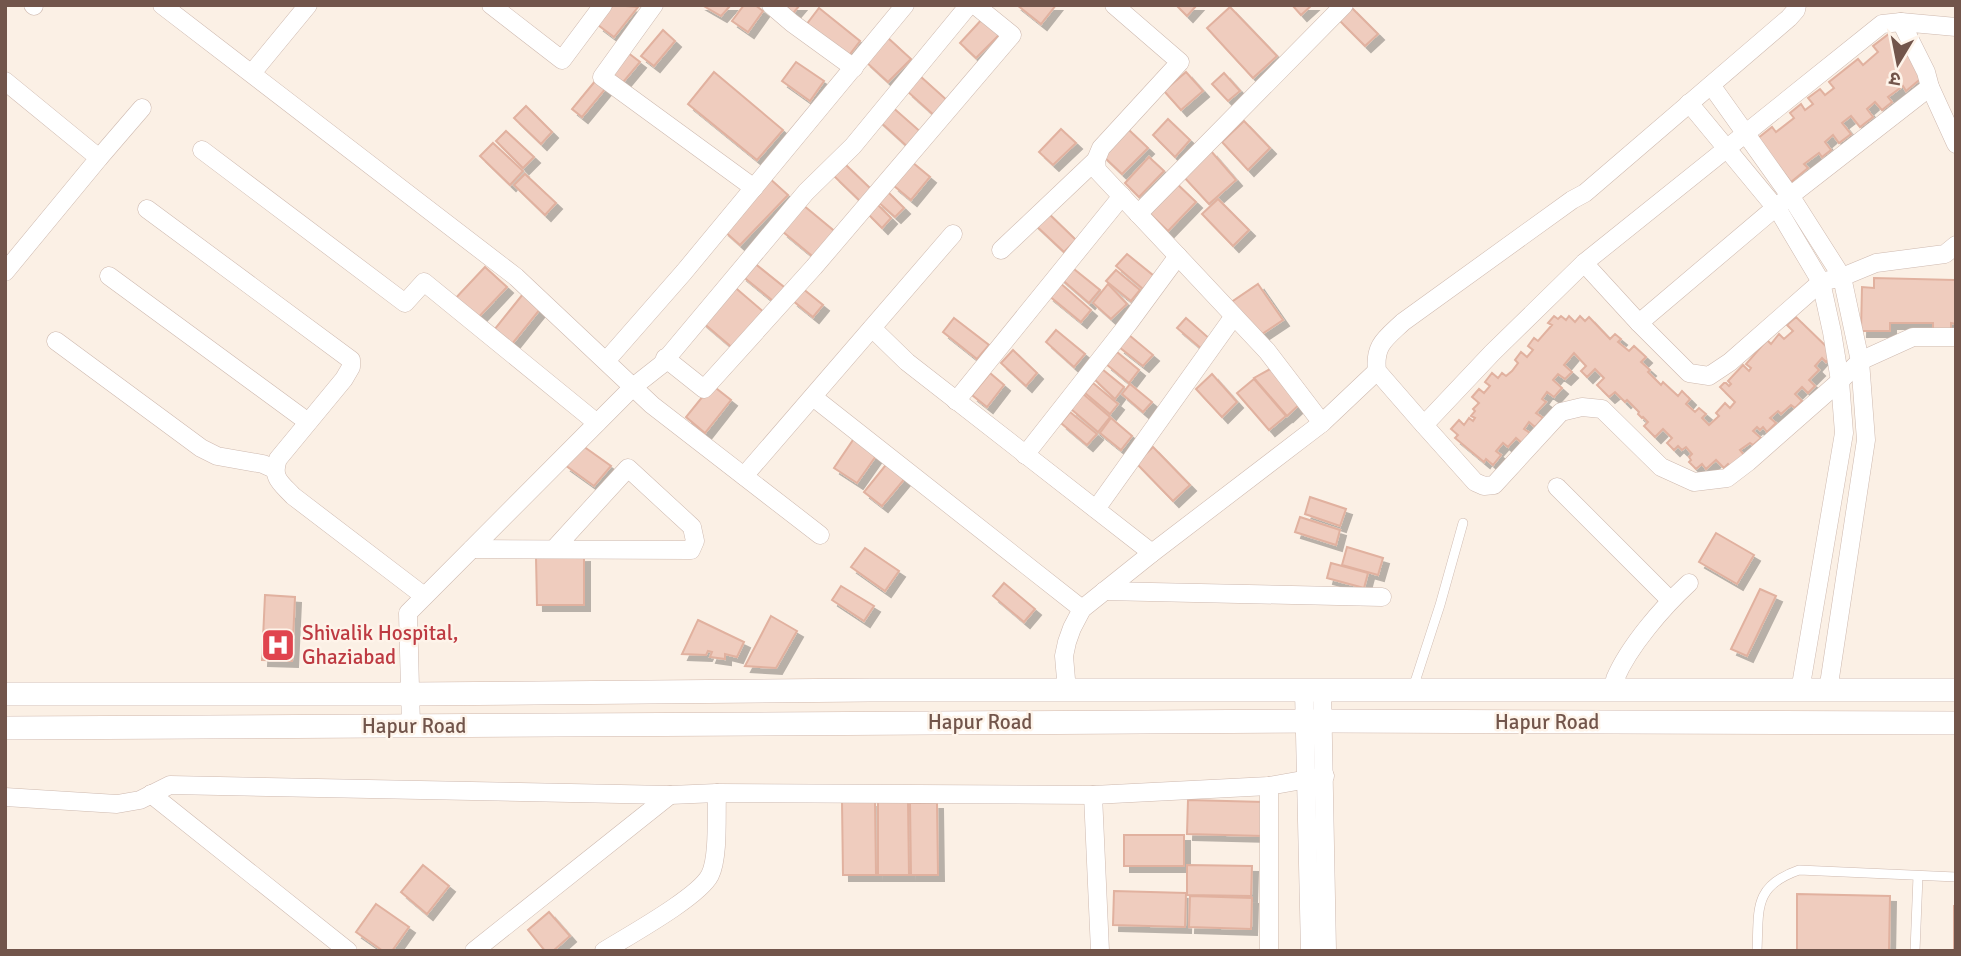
<svg xmlns="http://www.w3.org/2000/svg" width="1961" height="956" font-family="Signika,'Noto Sans Devanagari',sans-serif">
	<defs>
		<filter id="shadow"><feDropShadow dx="6" dy="6" stdDeviation="0" flood-color="#0004"/></filter>
	</defs>
	<rect width="100%" height="100%" fill="#fbf0e5"/>
	<!-- building -->
	<g fill="#efccbe" stroke="#e1b19f" stroke-width="2" filter="url(#shadow)">
		<path d="M613 5 638 7 614 37 598 25Z"/>
		<path d="M702 5H731L721 16Z"/>
		<path d="M744 5H755L763 11 748 32 732 21Z"/>
		<path d="M772 5H800L788 19Z"/>
		<path d="M1017 5H1056L1041 24Z"/>
		<path d="M1176 5H1197L1187 16Z"/>
		<path d="M1292 5H1312L1301 15Z"/>
		<path d="M1230 7 1277 56 1253 78 1207 28Z"/>
		<path d="M1351 7 1378 34 1365 46 1338 19Z"/>
		<path d="M819 8 860 41 847 58 806 25Z"/>
		<path d="M984 17 1001 33 976 58 960 43Z"/>
		<path d="M663 30 675 41 654 66 641 56Z"/>
		<path d="M1890 33 1924 76 1906 91 1903 86 1888 97 1892 102 1882 110 1875 102 1867 109 1873 117 1860 127 1851 116 1842 123 1851 134 1839 143 1833 135 1825 142 1831 150 1822 157 1819 153 1804 164 1808 168 1791 182 1757 139 1772 127 1776 132 1794 118 1790 113 1801 104 1805 110 1813 104 1808 98 1820 89 1825 95 1834 88 1829 82 1858 59 1863 65 1878 52 1873 46Z"/>
		<path d="M887 37 911 59 888 82 865 61Z"/>
		<path d="M627 52 640 62 619 87 607 77Z"/>
		<path d="M796 62 824 81 810 101 782 81Z"/>
		<path d="M714 72 783 130 757 160 688 104Z"/>
		<path d="M1186 72 1203 91 1181 110 1164 91Z"/>
		<path d="M1224 73 1240 91 1228 101 1212 84Z"/>
		<path d="M920 76 949 102 936 117 907 91Z"/>
		<path d="M596 80 606 88 582 117 572 109Z"/>
		<path d="M890 105 923 134 910 149 877 119Z"/>
		<path d="M526 106 552 132 541 144 514 118Z"/>
		<path d="M1168 119 1190 140 1175 157 1153 135Z"/>
		<path d="M1244 121 1270 148 1248 170 1222 142Z"/>
		<path d="M1061 129 1076 143 1053 165 1039 152Z"/>
		<path d="M1128 129 1148 148 1122 174 1102 155Z"/>
		<path d="M506 131 534 157 523 168 496 141Z"/>
		<path d="M493 143 523 171 510 185 480 156Z"/>
		<path d="M1211 151 1236 180 1209 204 1183 176Z"/>
		<path d="M1149 157 1164 171 1139 197 1125 183Z"/>
		<path d="M912 162 930 177 911 200 893 185Z"/>
		<path d="M845 164 872 190 861 202 834 176Z"/>
		<path d="M525 174 556 203 545 215 514 185Z"/>
		<path d="M768 177 788 195 740 245 723 230Z"/>
		<path d="M1174 181 1196 202 1168 231 1146 210Z"/>
		<path d="M887 191 904 208 895 217 877 201Z"/>
		<path d="M1218 199 1249 230 1233 246 1202 214Z"/>
		<path d="M875 202 891 218 882 228 866 212Z"/>
		<path d="M803 205 838 234 817 260 782 231Z"/>
		<path d="M1045 210 1076 240 1064 252 1032 222Z"/>
		<path d="M1127 254 1154 276 1143 289 1116 266Z"/>
		<path d="M753 262 789 291 778 305 741 275Z"/>
		<path d="M1069 265 1100 290 1089 303 1059 277Z"/>
		<path d="M485 267 507 287 474 322 452 302Z"/>
		<path d="M1116 270 1140 290 1131 301 1106 281Z"/>
		<path d="M1955 271 1956 324 1951 323V333L1933 332V323H1890V331H1861L1862 287 1874 288V278L1955 280Z"/>
		<path d="M1059 282 1091 310 1081 322 1048 295Z"/>
		<path d="M731 284 766 314 735 350 701 321Z"/>
		<path d="M1108 284 1127 304 1111 319 1093 303Z"/>
		<path d="M1258 284 1283 320 1259 336 1230 303Z"/>
		<path d="M802 288 823 305 813 317 792 300Z"/>
		<path d="M523 294 541 308 512 344 494 330Z"/>
		<path d="M1554 316 1558 319 1561 316 1566 320 1569 316 1575 322 1580 316 1585 321 1589 317 1610 339 1615 334 1621 339 1618 342 1629 351 1634 346 1646 357 1641 362 1650 370 1648 372 1661 385 1663 382 1678 396 1682 391 1690 399 1686 404 1695 412 1699 408 1706 414 1702 418 1709 425 1719 416 1716 413 1725 403 1730 408 1735 402 1720 387 1724 383H1726L1729 386 1731 384 1728 381 1743 365 1749 371 1751 368 1746 364 1767 340 1771 344 1779 334 1784 339 1793 331 1787 325 1796 317 1834 354 1826 362 1822 358 1815 366 1819 370 1809 380 1815 386 1808 393 1802 387 1795 394 1802 401 1795 408 1791 405 1781 414 1778 411 1770 418 1776 423 1767 432 1763 427 1760 430 1757 427 1753 431 1761 438 1753 445 1750 443 1740 450 1745 456 1732 468 1728 464 1724 468 1716 460 1706 469 1702 464 1696 469 1689 462 1691 460 1689 457 1692 454 1686 447 1682 450 1678 446 1674 450 1667 443 1672 438 1663 429 1655 437 1644 426 1648 422 1643 417 1642 418 1638 414 1639 412 1627 400 1625 402 1615 392 1609 397 1597 385 1604 378 1595 369 1587 377 1581 371 1586 366 1574 353 1564 365 1572 372 1565 379 1558 374 1553 380 1562 388 1554 397 1547 392 1542 399 1546 402 1536 413 1543 418 1535 427 1529 422 1524 429 1530 433 1522 443 1516 438 1508 447 1503 443 1496 451 1501 455 1493 465 1486 459 1484 462 1455 438 1458 435 1451 429 1459 420 1464 425 1469 418 1473 421 1475 418 1471 416 1475 411 1473 409 1479 403 1472 397 1479 389 1484 393 1490 386 1485 382 1492 373 1498 378 1502 373 1506 376 1512 371 1518 363 1515 360 1521 352 1527 357 1533 350 1528 346 1534 338 1538 341 1552 325 1548 323Z"/>
		<path d="M954 318 989 345 977 359 943 332Z"/>
		<path d="M1186 318 1211 340 1203 350 1177 328Z"/>
		<path d="M1056 330 1085 354 1074 367 1046 342Z"/>
		<path d="M1129 335 1153 355 1143 366 1119 347Z"/>
		<path d="M1013 350 1037 373 1026 386 1001 363Z"/>
		<path d="M1117 352 1139 370 1129 383 1106 364Z"/>
		<path d="M1272 368 1302 402 1287 416 1254 378Z"/>
		<path d="M1102 369 1124 387 1115 399 1093 378Z"/>
		<path d="M990 373 1004 385 987 407 972 395Z"/>
		<path d="M1212 374 1237 402 1222 417 1196 389Z"/>
		<path d="M1254 379 1286 416 1269 430 1237 393Z"/>
		<path d="M1093 383 1118 404 1110 414 1085 393Z"/>
		<path d="M1130 384 1152 402 1143 412 1122 394Z"/>
		<path d="M712 385 731 400 705 433 686 417Z"/>
		<path d="M1082 393 1110 417 1098 432 1071 409Z"/>
		<path d="M1070 412 1097 434 1087 445 1061 423Z"/>
		<path d="M1111 418 1132 436 1121 450 1100 433Z"/>
		<path d="M855 437 878 453 857 483 834 468Z"/>
		<path d="M583 446 611 466 594 486 565 465Z"/>
		<path d="M1153 447 1190 485 1173 501 1136 463Z"/>
		<path d="M889 461 907 476 882 506 864 492Z"/>
		<path d="M1310 497 1346 509 1340 526 1305 514Z"/>
		<path d="M1300 517 1340 530 1336 545 1295 532Z"/>
		<path d="M1716 533 1754 555 1737 584 1699 562Z"/>
		<path d="M1347 547 1383 558 1378 575 1342 565Z"/>
		<path d="M865 548 899 571 885 591 851 567Z"/>
		<path d="M584 556V605H537L536 557Z"/>
		<path d="M1331 563 1368 573 1364 588 1327 578Z"/>
		<path d="M1004 583 1035 609 1024 622 993 596Z"/>
		<path d="M841 586 874 606 864 621 832 600Z"/>
		<path d="M1760 589 1776 596 1747 656 1731 649Z"/>
		<path d="M265 595 295 597 292 661 262 660Z"/>
		<path d="M771 616 797 631 776 668 745 666Z"/>
		<path d="M698 620 744 642 737 657 725 654V659L710 657 712 652 708 651 706 655 682 654Z"/>
		<path d="M1188 800 1264 802V836L1187 834Z"/>
		<path d="M842 801H875L876 875H843Z"/>
		<path d="M878 801H908L909 875H878Z"/>
		<path d="M910 803H937L938 875H911Z"/>
		<rect x="1124" y="835" width="60" height="31"/>
		<path d="M423 865 449 886 427 914 401 892Z"/>
		<path d="M1187 865 1252 866 1251 896 1187 895Z"/>
		<path d="M1114 891 1186 893 1185 927 1113 925Z"/>
		<path d="M1797 894 1890 896 1889 951H1797Z"/>
		<path d="M1190 896 1252 898 1251 929 1189 927Z"/>
		<path d="M376 904 409 927 392 951H383L356 932Z"/>
		<rect x="1954" y="906" width="2" height="45"/>
		<path d="M549 912 570 936 553 951H545L528 930Z"/>
	</g>
	<g fill="none" stroke-linecap="round" stroke-linejoin="round">
		<!-- service casing -->
		<g stroke="#ceb9af" stroke-width="10">
			<g id="service">
				<path d="M1413 688 1440 605 1463 523"/>
				<path d="M1757 951C1759 909 1753 886 1799 870L1956 877"/>
				<path d="M1915 951 1918 876"/>
			</g>
		</g>
		<!-- minor casing -->
		<g stroke="#ceb9af" stroke-width="19">
			<g id="minor">
				<path d="M33 5 34 6"/>
				<path d="M162 5 516 277 652 405 820 535"/>
				<path d="M491 5 562 60 603 5"/>
				<path d="M654 5 602 77 754 188"/>
				<path d="M771 5 792 23 854 68"/>
				<path d="M1114 5 1180 62 1101 148 1096 160 1097 170 1267 351 1322 423"/>
				<path d="M1901 22 1882 24 1584 263 1492 353 1424 425 1475 482 1484 486 1494 485 1561 412 1582 407 1602 409 1661 467 1694 482 1727 478 1748 462 1840 381 1860 361 1913 337H1956"/>
				<path d="M1956 27 1901 22 1926 72 1930 87 1956 144"/>
				<path d="M252 73 308 5"/>
				<path d="M5 81 99 158 5 272"/>
				<path d="M1711 85 1793 200 1842 277 1860 361 1866 440 1828 691"/>
				<path d="M1689 103 1780 213 1821 282 1832 332 1840 381 1844 433 1800 691"/>
				<path d="M202 150 405 303 424 282 597 423"/>
				<path d="M99 158 142 108"/>
				<path d="M147 209 351 360V367L344 379 278 459C271 478 281 483 293 496L424 596"/>
				<path d="M1138 214 1344 5"/>
				<path d="M1001 250 1096 160"/>
				<path d="M1584 263 1639 323 1689 373 1709 376 1730 362 1821 282 1842 277 1876 263 1945 254 1956 245"/>
				<path d="M109 276 308 422"/>
				<path d="M1639 323 1776 207 1930 87"/>
				<path d="M872 328 907 362 1152 553"/>
				<path d="M56 341 201 448 217 456 263 464 274 469"/>
				<path d="M665 358 704 389 814 267 1012 35 975 5"/>
				<path d="M606 361 684 272 905 5"/>
				<path d="M813 397 1082 609"/>
				<path d="M956 401 1122 196"/>
				<path d="M1424 425 1377 371C1374 345 1385 339 1403 322L1572 200 1585 193 1789 18 1796 10 1797 5"/>
				<path d="M1025 455 1128 324 1178 256"/>
				<path d="M744 476 953 234"/>
				<path d="M1557 487 1670 600"/>
				<path d="M1096 509 1234 316"/>
				<path d="M472 549 691 550 695 541 692 527 628 468 554 549"/>
				<path d="M1104 591 1382 597"/>
				<path d="M1304 690 1310 951"/>
				<path d="M1322 690 1327 951"/>
				<path d="M1067 691 1064 656 1067 642 1072 628 1082 609 1152 553 1322 423 1377 371"/>
				<path d="M1619 691 1615 679C1629 646 1663 607 1689 583"/>
				<path d="M411 726 408 613 633 387 661 365 806 192 853 146 969 5"/>
				<path d="M1269 786V951"/>
				<path d="M151 794 348 951"/>
				<path d="M1093 795 1100 951"/>
				<path d="M5 797 117 804 140 800 170 785 670 795 717 793"/>
				<path d="M474 951 670 795"/>
				<path d="M604 951C628 936 699 897 710 875 719 857 716 814 717 793L1093 795 1269 786 1325 776"/>
			</g>
		</g>
		<!-- secondary casing -->
		<g stroke="#d1b8ac" stroke-width="24">
			<g id="secondary">
				<path d="M5 694H410L870 690H1956"/>
				<path d="M5 728 1323 721 1956 723"/>
			</g>
		</g>
		<!-- service -->
		<use href="#service" stroke="#fff" stroke-width="9"/>
		<!-- minor -->
		<use href="#minor" stroke="#fff" stroke-width="18"/>
		<!-- secondary -->
		<use href="#secondary" stroke="#fff" stroke-width="23"/>
	</g>
	<!-- icons -->
	<defs>
		<g id="hospital-square" transform="scale(1.75)"><rect x="-9" y="-9" width="18" height="18" rx="4" fill="#e0444e" stroke="#fef4ea"/><path d="M-5-5h3v3.5h4V-5h3V5h-3V1.5h-4V5h-3Z" fill="#fff"/></g>
	</defs>
	<g fill-rule="evenodd">
		<use href="#hospital-square" x="278" y="645"/>
	</g>
	<g text-anchor="middle" stroke-width="5" stroke-linejoin="round" paint-order="stroke">
		<!-- health labels -->
		<g font-size="21" fill="#be3a42" stroke="#fef4ea" text-anchor="start">
			<text x="302" y="640">Shivalik Hospital,<tspan x="302" dy="24">Ghaziabad</tspan></text>
		</g>
		<!-- street labels -->
		<g font-size="21" fill="#72554b" stroke="#fef4ea">
			<text x="980" y="729">Hapur Road</text>
			<text x="1547" y="729">Hapur Road</text>
			<text x="414" y="733">Hapur Road</text>
		</g>
	</g>
	<!-- border -->
	<rect width="1961" height="956" fill="none" stroke="#72554b" stroke-width="14"/>
	<!-- north arrow -->
	<g transform="translate(1898 63) rotate(190)" stroke="#fef4ea" stroke-width="5" paint-order="stroke">
	<path d="M0-5L12 26L0 18L-12 26Z" fill="#72554b"/>
	<text y="-10" font-size="19" font-weight="bold" text-anchor="middle" fill="#72554b">उ</text>
	</g>
</svg>
